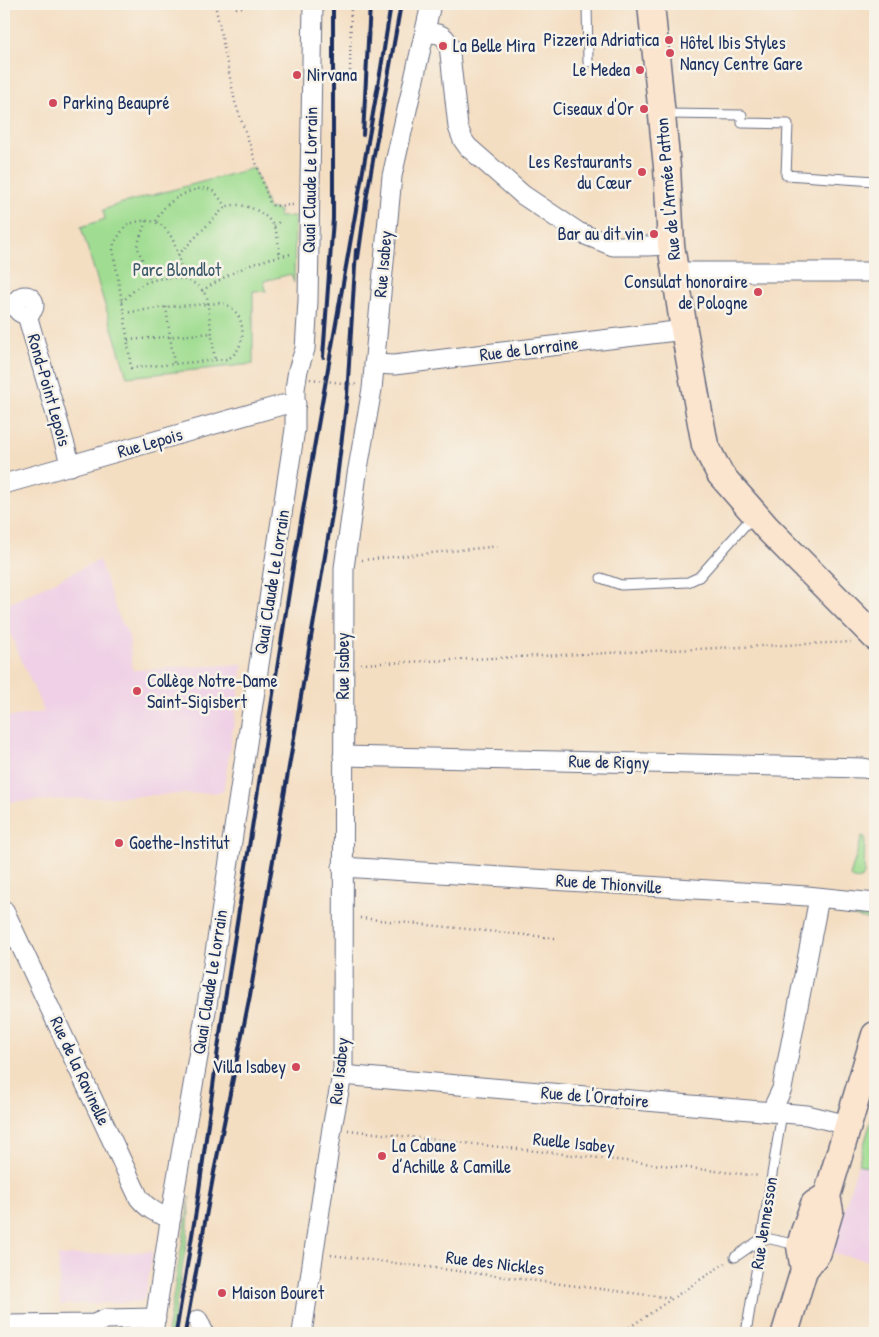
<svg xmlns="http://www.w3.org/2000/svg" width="879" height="1337" font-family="'Patrick Hand',sans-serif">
	<rect width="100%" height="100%" fill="#f7f3e8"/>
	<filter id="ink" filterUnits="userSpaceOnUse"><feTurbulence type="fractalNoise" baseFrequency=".02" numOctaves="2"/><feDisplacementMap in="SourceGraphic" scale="10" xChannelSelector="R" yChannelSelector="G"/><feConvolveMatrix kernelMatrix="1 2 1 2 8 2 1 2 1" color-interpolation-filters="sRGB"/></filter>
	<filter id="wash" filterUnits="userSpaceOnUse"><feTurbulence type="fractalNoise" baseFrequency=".0096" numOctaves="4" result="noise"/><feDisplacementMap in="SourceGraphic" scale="20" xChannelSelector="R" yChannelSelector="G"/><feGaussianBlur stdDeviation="1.12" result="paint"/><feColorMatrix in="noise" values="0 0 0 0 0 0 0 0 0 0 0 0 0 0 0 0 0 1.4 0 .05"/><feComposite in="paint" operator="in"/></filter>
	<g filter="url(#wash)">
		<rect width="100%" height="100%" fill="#f4dec2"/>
		<!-- built -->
		<g fill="#efd0e6">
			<path d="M99 560 118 615 129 636 132 670 243 664 223 792 4 802V718L44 712 4 619V606Z"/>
			<path d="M875 1108V1262L831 1253Z"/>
			<path d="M153 1251 145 1297 140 1302 60 1305 58 1256Z"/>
		</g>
		<!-- green -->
		<g fill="#a0dd92" stroke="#5e8678">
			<path d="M254 168 268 208 279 210V217L295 216 294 283 291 274 264 281 266 291H253V364L127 377 81 227 105 219 103 210 119 204Z"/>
			<path d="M862 836 865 837 864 875 861 879C857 880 853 880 850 876Z"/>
			<path d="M839 907 869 909V913L875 917V921L838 913Z"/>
			<path d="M875 1108V1162L873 1169 858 1164Z"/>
			<path d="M190 1197 187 1239 171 1333H167Z"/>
		</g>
	</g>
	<g filter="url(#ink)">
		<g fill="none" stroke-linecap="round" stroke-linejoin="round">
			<!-- service casing -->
			<g stroke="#676c81" stroke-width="11">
				<g id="service">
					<path d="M587 4 588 62"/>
					<path d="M664 114 742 115V123L788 124 786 175 875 181"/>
					<path d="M4 302H16"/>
					<path d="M601 578 621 585 688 582 699 577 753 516"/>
					<path d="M735 1257 761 1239 766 1238 797 1245"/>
					<path d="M746 1333 782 1113"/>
				</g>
			</g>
			<!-- minor casing -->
			<g stroke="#676c81" stroke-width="21">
				<g id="minor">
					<path d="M425 33C437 33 444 33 449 45L458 127 463 140 468 147 523 195 578 232 613 246H647L671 245"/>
					<path d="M675 272H875"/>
					<circle cx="25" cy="305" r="9"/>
					<path d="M27 315 71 466"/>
					<path d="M374 364 394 365 684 330"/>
					<path d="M4 484 282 405 296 404"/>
					<path d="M343 756 863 768 875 770"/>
					<path d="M342 867 807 896 875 903"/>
					<path d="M4 910 139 1198C148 1209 157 1214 171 1218"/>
					<path d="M342 1075 807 1115 848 1125"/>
					<path d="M771 1112 782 1089 819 898"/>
					<path d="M198 1320 204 1333"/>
					<path d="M4 1325 94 1324 106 1319 156 1318"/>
					<path d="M153 1333 175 1189 207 1005 295 429V389L298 370 305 349 308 301 313 4"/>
					<path d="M302 1333 332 1128 343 1070 344 568 357 474 372 389 392 176 431 4"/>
				</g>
			</g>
			<!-- secondary casing -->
			<g stroke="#676c81" stroke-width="29">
				<g id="secondary">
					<path d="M651 4 667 167 671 245 684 330 705 445 720 474 767 528 875 637"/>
					<path d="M804 1270 800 1246 804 1232 814 1204 825 1197"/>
					<path d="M785 1333 804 1270 818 1252 830 1211 827 1196 875 1035"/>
				</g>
			</g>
			<!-- path -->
			<g stroke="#676c81" stroke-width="2.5" stroke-dasharray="1 4" stroke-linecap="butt">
				<path d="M215 4 235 102 270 203 273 206 294 205"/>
				<path d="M236 8 242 7V4"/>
				<path d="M350 71 351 4"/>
				<path d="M146 221 137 246 150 280"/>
				<path d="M156 221C159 215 162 209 168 204 178 196 200 183 213 191 218 195 222 201 225 207"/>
				<path d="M274 226 279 222"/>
				<path d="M178 255 225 207C242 200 268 212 275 229 278 237 279 247 280 256"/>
				<path d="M202 291C230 272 259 259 292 254"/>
				<path d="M122 302C130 294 139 284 151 281 170 274 198 277 207 298L215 361"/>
				<path d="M166 307 174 364"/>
				<path d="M124 313 166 307 220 303C247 307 250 349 227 359L131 368 124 313 113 250 114 243 126 225C170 208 177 245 183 279"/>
				<path d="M128 340 213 333"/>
				<path d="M362 560 500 546"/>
				<path d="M361 664 851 642"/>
				<path d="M360 918 555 938"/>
				<path d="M348 1130 760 1176"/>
				<path d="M331 1255 672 1298"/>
				<path d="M621 1333 725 1263"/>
			</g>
			<!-- service -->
			<use href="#service" stroke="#fff" stroke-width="9"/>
			<!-- minor -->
			<use href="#minor" stroke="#fff" stroke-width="19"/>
			<!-- secondary -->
			<use href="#secondary" stroke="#fce5cf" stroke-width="26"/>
			<!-- rail -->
			<g stroke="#1b2f5e" stroke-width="4">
				<path d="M363 135 370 4"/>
				<path d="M358 258 367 194 401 4"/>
				<path d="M323 357 333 219V4"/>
				<path d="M176 1333 197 1205 223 1012 293 567 381 68 391 4"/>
				<path d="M185 1333 214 1172 250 995 334 503 347 396 356 250"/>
			</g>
			<!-- path-bridge -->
			<path stroke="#676c81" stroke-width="2.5" stroke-dasharray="1 4" stroke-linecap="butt" d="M310 379 359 385"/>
		</g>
	</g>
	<!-- markers -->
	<g fill="#d1495b" stroke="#f7f3e8" stroke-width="2">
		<circle cx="669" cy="40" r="5"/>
		<circle cx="443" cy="46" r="5"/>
		<circle cx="670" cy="53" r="5"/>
		<circle cx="640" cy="70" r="5"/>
		<circle cx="297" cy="75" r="5"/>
		<circle cx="53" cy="103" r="5"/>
		<circle cx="644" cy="109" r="5"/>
		<circle cx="642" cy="172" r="5"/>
		<circle cx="654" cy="234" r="5"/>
		<circle cx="758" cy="292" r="5"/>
		<circle cx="137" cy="691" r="5"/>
		<circle cx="119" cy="843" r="5"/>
		<circle cx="296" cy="1067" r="5"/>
		<circle cx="382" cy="1156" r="5"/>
		<circle cx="222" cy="1293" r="5"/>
	</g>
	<g text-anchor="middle" stroke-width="5" stroke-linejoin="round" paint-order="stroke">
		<!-- poi labels -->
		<g font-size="18" fill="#1b2f5e" stroke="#f7f3e8" text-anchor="start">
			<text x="659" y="46" text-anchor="end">Pizzeria Adriatica</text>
			<text x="680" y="49">Hôtel Ibis Styles<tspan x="680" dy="21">Nancy Centre Gare</tspan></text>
			<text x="453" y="52">La Belle Mira</text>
			<text x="630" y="76" text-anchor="end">Le Medea</text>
			<text x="307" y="81">Nirvana</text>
			<text x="63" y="109">Parking Beaupré</text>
			<text x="634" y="115" text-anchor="end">Ciseaux d'Or</text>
			<text x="632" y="168" text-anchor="end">Les Restaurants<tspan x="632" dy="21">du Cœur</tspan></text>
			<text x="644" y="240" text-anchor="end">Bar au dit vin</text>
			<text x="748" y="288" text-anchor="end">Consulat honoraire<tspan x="748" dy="21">de Pologne</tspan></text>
			<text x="147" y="687">Collège Notre-Dame<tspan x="147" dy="21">Saint-Sigisbert</tspan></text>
			<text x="129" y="849">Goethe-Institut</text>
			<text x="286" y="1073" text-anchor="end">Villa Isabey</text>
			<text x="392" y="1152">La Cabane<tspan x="392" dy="21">d’Achille &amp; Camille</tspan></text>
			<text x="232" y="1299">Maison Bouret</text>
		</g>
		<!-- street labels -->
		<g font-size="18" fill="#1b2f5e" stroke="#f7f3e8">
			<text transform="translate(310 180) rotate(-89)" y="6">Quai Claude Le Lorrain</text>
			<text transform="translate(668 189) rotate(-95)" y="6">Rue de l'Armée Patton</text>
			<text transform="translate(383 264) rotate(-85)" y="6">Rue Isabey</text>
			<text transform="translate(529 349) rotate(-7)" y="6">Rue de Lorraine</text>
			<text transform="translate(49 390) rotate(74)" y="6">Rond-Point Lepois</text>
			<text transform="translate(150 443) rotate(-16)" y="6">Rue Lepois</text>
			<text transform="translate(272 582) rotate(-81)" y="6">Quai Claude Le Lorrain</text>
			<text transform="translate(343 666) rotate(-90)" y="6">Rue Isabey</text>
			<text transform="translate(609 762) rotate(1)" y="6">Rue de Rigny</text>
			<text transform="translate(609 884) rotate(4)" y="6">Rue de Thionville</text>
			<text transform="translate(210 982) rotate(-81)" y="6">Quai Claude Le Lorrain</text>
			<text transform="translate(80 1071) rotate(65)" y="6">Rue de la Ravinelle</text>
			<text transform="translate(339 1071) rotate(-84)" y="6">Rue Isabey</text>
			<text transform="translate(595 1097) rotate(5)" y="6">Rue de l'Oratoire</text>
			<text transform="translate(574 1143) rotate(6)" y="6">Ruelle Isabey</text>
			<text transform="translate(764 1223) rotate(-81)" y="6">Rue Jennesson</text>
			<text transform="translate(495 1263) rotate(7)" y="6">Rue des Nickles</text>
		</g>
		<!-- park labels -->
		<g font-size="18" fill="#3c5a6b" stroke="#f7f3e8">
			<text x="177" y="276">Parc Blondlot</text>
		</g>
	</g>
	<!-- margin -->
	<rect width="879" height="1337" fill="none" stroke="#f7f3e8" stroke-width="20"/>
</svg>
